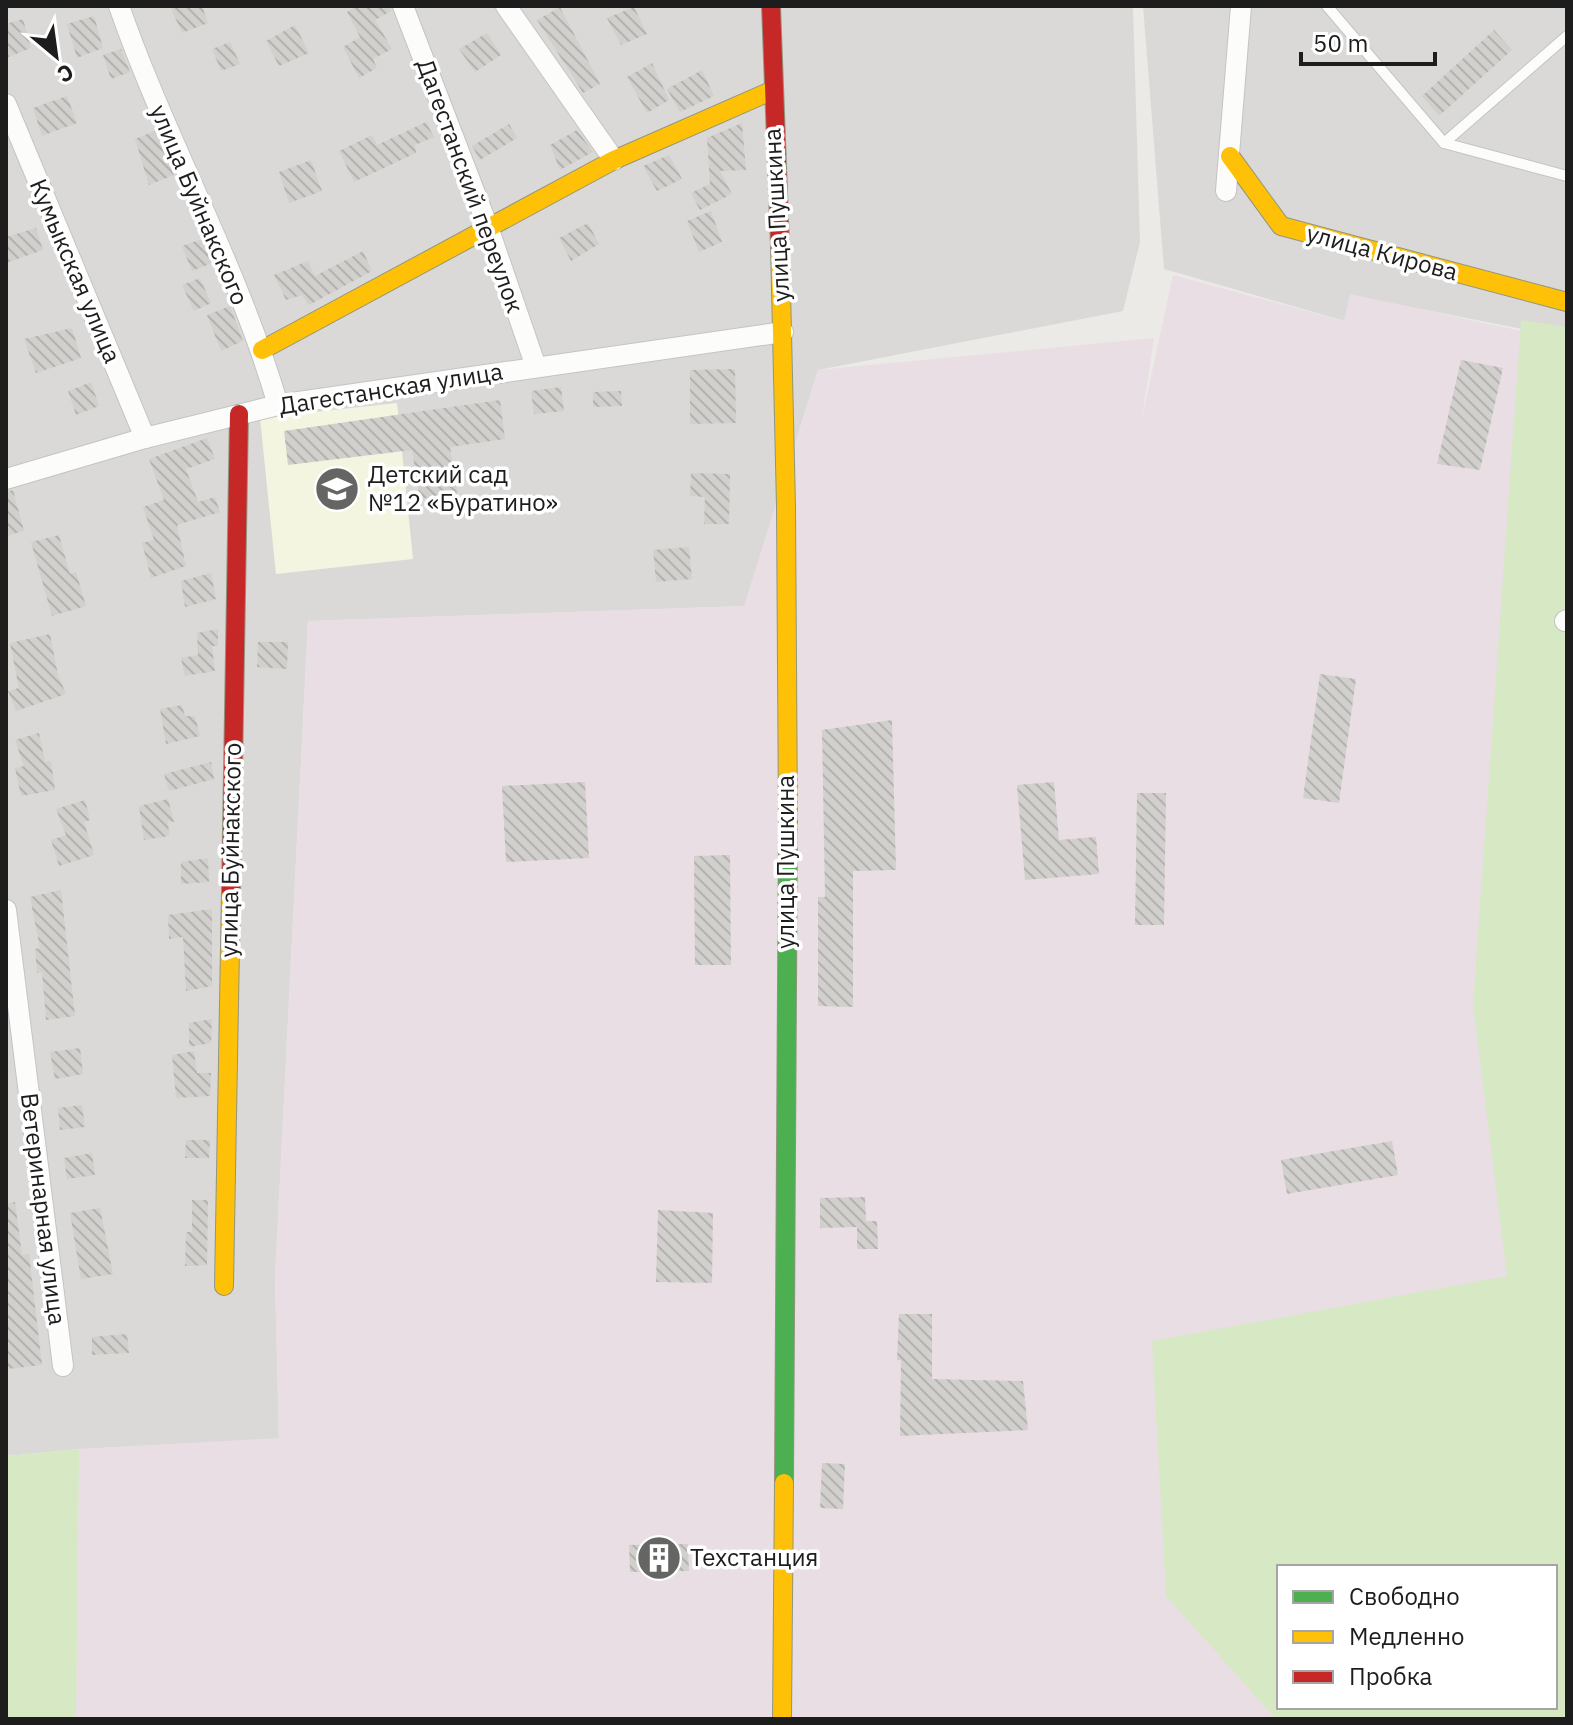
<svg xmlns="http://www.w3.org/2000/svg" width="1573" height="1725" font-family="'IBM Plex Sans',sans-serif">
	<defs>
		<pattern id="building-back-hatch" width="6" height="6" patternUnits="userSpaceOnUse" patternTransform="scale(2)"><rect width="6" height="6" fill="#d2d0cd"/><path d="M-1 5l2 2M0 0l6 6M5-1l2 2" fill="none" stroke="#b4b2b0"/></pattern>
	</defs>
	<rect width="100%" height="100%" fill="#ebeae6"/>
	<!-- residential -->
	<g fill="#dad9d7">
		<path d="M6 6H1133L1140 242 1123 311 818 370 745 606 308 621 275 1279 279 1439 79 1449 6 1456Z"/>
		<path d="M1143 6H1567V331L1527 330 1350 295 1345 321 1164 269Z"/>
	</g>
	<!-- industrial -->
	<path fill="#e9dee4" d="M1173 275 1344 321 1350 294 1531 333 1533 1280 1169 1349 1279 1707 1306 1719H76L79 1449 279 1438 275 1279 308 621 744 606 818 370 1154 338 1141 423Z"/>
	<!-- education -->
	<path fill="#f4f5e0" d="M397 403 413 559 276 574 260 418Z"/>
	<!-- grass -->
	<g fill="#d6e9c4" fill-rule="evenodd">
		<path d="M1521 320 1567 327V1719H1276L1166 1596 1152 1341 1507 1276 1473 1006ZM1279 1567H1555V1707H1279Z"/>
		<path d="M79 1449 76 1719H6V1456Z"/>
	</g>
	<!-- building -->
	<g fill="url(#building-back-hatch)">
		<path d="M170 6H202L208 23 182 33Z"/>
		<path d="M357 6H390L391 11 375 20 392 49 373 59 377 68 359 78 343 47 360 37 347 12Z"/>
		<path d="M560 7 600 84 583 93 537 20Z"/>
		<path d="M634 7 647 34 621 45 607 18Z"/>
		<path d="M94 16 103 48 77 58 67 24Z"/>
		<path d="M23 19 31 48 6 58V24Z"/>
		<path d="M295 25 309 53 279 66 266 41Z"/>
		<path d="M1494 30 1512 50 1439 116 1422 96Z"/>
		<path d="M487 33 501 55 475 72 459 49Z"/>
		<path d="M230 42 240 64 221 71 212 49Z"/>
		<path d="M121 49 130 72 111 79 103 55Z"/>
		<path d="M652 63 669 100 647 113 627 77Z"/>
		<path d="M702 70 714 96 680 112 667 89Z"/>
		<path d="M67 96 77 123 42 136 33 108Z"/>
		<path d="M426 122 434 137 415 145 416 153 354 182 339 151 372 135 377 145Z"/>
		<path d="M742 123 746 170 720 171 732 194 700 210 691 193 710 184 707 138Z"/>
		<path d="M509 124 517 138 480 160 472 146Z"/>
		<path d="M577 130 593 152 560 170 550 145Z"/>
		<path d="M155 131 174 175 149 185 135 139Z"/>
		<path d="M669 155 682 179 657 191 643 166Z"/>
		<path d="M311 160 322 191 289 203 279 172Z"/>
		<path d="M711 211 722 242 699 252 687 221Z"/>
		<path d="M588 223 599 244 571 261 559 238Z"/>
		<path d="M36 228 43 250 6 263V237Z"/>
		<path d="M202 239 212 263 192 271 182 246Z"/>
		<path d="M363 251 372 271 309 305 302 295 286 300 274 275 308 261 315 276Z"/>
		<path d="M200 278 211 303 194 311 182 285Z"/>
		<path d="M230 306 243 341 221 351 207 315Z"/>
		<path d="M72 328 81 358 36 373 24 339Z"/>
		<path d="M1461 360 1503 368 1480 470 1437 464Z"/>
		<path d="M735 369 736 423 690 424V370Z"/>
		<path d="M91 382 99 406 76 415 68 391Z"/>
		<path d="M561 387 564 411 534 414 531 391Z"/>
		<path d="M621 391 622 406 593 407V392Z"/>
		<path d="M500 400 505 439 450 447 457 493 420 499 412 450 288 465 284 431Z"/>
		<path d="M207 438 215 459 186 469 198 502 215 497 220 512 177 525 186 566 151 578 142 543 154 540 143 507 164 500 149 459Z"/>
		<path d="M691 473 730 474 729 524H704L705 497 690 496Z"/>
		<path d="M13 490 24 531 6 536V492Z"/>
		<path d="M59 535 70 574 76 572 86 606 52 616 31 542Z"/>
		<path d="M689 547 692 579 656 582 653 550Z"/>
		<path d="M211 573 216 599 185 607 181 581Z"/>
		<path d="M218 629V646H212L215 671 185 676 181 658 198 655 197 633Z"/>
		<path d="M50 634 58 675 66 694 16 711 8 691 19 688 10 643Z"/>
		<path d="M258 642H288L287 669 257 667Z"/>
		<path d="M1320 674 1356 679 1339 803 1303 798Z"/>
		<path d="M182 705 185 716H195L200 736 166 744 160 709Z"/>
		<path d="M892 720 896 870 853 871V1007L818 1006V897H825L822 730Z"/>
		<path d="M39 733 45 762 51 761 55 790 21 796 15 768 24 766 15 740Z"/>
		<path d="M211 762 214 779 169 791 164 774Z"/>
		<path d="M585 782 589 858 506 862 502 786Z"/>
		<path d="M1054 782 1059 840 1096 837 1099 874 1025 880 1017 785Z"/>
		<path d="M1137 793H1166L1164 925H1135Z"/>
		<path d="M168 799 174 822 168 821 169 836 144 840 139 806Z"/>
		<path d="M85 800 90 820 84 822 94 855 59 866 51 840 66 835 56 809Z"/>
		<path d="M730 855 731 965H695L694 856Z"/>
		<path d="M208 858 209 882 181 884V862Z"/>
		<path d="M61 890 75 1016 46 1020 42 972 37 973 35 949 40 948 30 897Z"/>
		<path d="M212 909V986L186 991 183 937 169 939 168 915Z"/>
		<path d="M212 1019 211 1043 189 1047V1023Z"/>
		<path d="M80 1048 83 1074 55 1079 50 1052Z"/>
		<path d="M194 1051 197 1073H211L210 1096 176 1098 172 1055Z"/>
		<path d="M82 1105 85 1127 60 1130 58 1108Z"/>
		<path d="M186 1140H210L209 1158H185Z"/>
		<path d="M1392 1141 1398 1175 1287 1194 1281 1160Z"/>
		<path d="M92 1153 95 1175 67 1179 64 1158Z"/>
		<path d="M865 1197 866 1221H877L878 1249H857V1227L820 1228V1198Z"/>
		<path d="M192 1200H208L207 1265 185 1266 186 1232H192Z"/>
		<path d="M15 1202 22 1255 29 1254 42 1365 7 1369 6 1203Z"/>
		<path d="M100 1208 113 1274 81 1279 70 1213Z"/>
		<path d="M658 1210 713 1213 712 1283 656 1282Z"/>
		<path d="M899 1314H932V1379L1023 1381 1028 1430 900 1436 901 1360H897Z"/>
		<path d="M127 1334 129 1353 92 1355V1337Z"/>
		<path d="M822 1463 845 1464 843 1509 820 1508Z"/>
		<path d="M688 1544 689 1571 630 1572 629 1545Z"/>
	</g>
	<g fill="none" stroke-linecap="round" stroke-linejoin="round">
		<!-- lane casing -->
		<g stroke="#c4c4c2" stroke-width="12">
			<g id="lane">
				<path d="M1327 6 1444 143 1567 176"/>
				<path d="M1444 143 1567 36"/>
			</g>
		</g>
		<!-- street casing -->
		<g stroke="#c4c4c2" stroke-width="22">
			<g id="street">
				<path d="M119 6C166 141 238 267 278 405"/>
				<path d="M403 6 488 227 536 367"/>
				<path d="M506 6 614 160"/>
				<path d="M6 104 145 438"/>
				<path d="M1226 191 1241 6"/>
				<path d="M6 479 145 438 278 405 783 332"/>
				<path d="M1565 621 1567 620"/>
				<path d="M6 910 63 1366"/>
			</g>
		</g>
		<!-- fast casing -->
		<g stroke="#92957e" stroke-width="20">
			<path id="fast" d="M784 1483 788 822"/>
		</g>
		<!-- slow casing -->
		<g stroke="#92957e" stroke-width="20">
			<g id="slow">
				<path d="M1230 156 1281 226 1567 302"/>
				<path d="M780 246 786 506 788 822"/>
				<path d="M262 350 614 160 771 91"/>
				<path d="M224 1286 231 891"/>
				<path d="M782 1719 784 1483"/>
			</g>
		</g>
		<!-- jam casing -->
		<g stroke="#92957e" stroke-width="20">
			<g id="jam">
				<path d="M771 6 780 246"/>
				<path d="M231 891 239 414"/>
			</g>
		</g>
		<!-- lane -->
		<use href="#lane" stroke="#fcfcfb" stroke-width="10"/>
		<!-- street -->
		<use href="#street" stroke="#fcfcfb" stroke-width="20"/>
		<!-- fast -->
		<use href="#fast" stroke="#4caf50" stroke-width="18"/>
		<!-- slow -->
		<use href="#slow" stroke="#ffc107" stroke-width="18"/>
		<!-- jam -->
		<use href="#jam" stroke="#c62828" stroke-width="18"/>
	</g>
	<!-- icons -->
	<defs>
		<g id="school-disc" transform="scale(2.3)"><circle r="9.5" fill="#656563" stroke="#fff"/><path d="M0-5L7-2L0 1L-7-2ZM-4 1L0 2.5L4 1V4Q0 6-4 4Z" fill="#fff"/></g>
		<g id="building-disc" transform="scale(2.3)"><circle r="9.5" fill="#656563" stroke="#fff"/><path d="M-4-6H4V6H1V3H-1V6H-4ZM-2.5-4.3h1.7v1.8h-1.7ZM.8-4.3h1.7v1.8H.8ZM-2.5-1h1.7V.8h-1.7ZM.8-1h1.7V.8H.8Z" fill="#fff"/></g>
	</defs>
	<g fill-rule="evenodd">
		<use href="#school-disc" x="337" y="489"/>
		<use href="#building-disc" x="659" y="1558"/>
	</g>
	<g text-anchor="middle" stroke-width="7" stroke-linejoin="round" paint-order="stroke">
		<!-- street labels -->
		<g font-size="24" fill="#1d1d1d" stroke="#fff">
			<text transform="translate(470 186) rotate(70)" y="8">Дагестанский переулок</text>
			<text transform="translate(199 205) rotate(67)" y="8">улица Буйнакского</text>
			<text transform="translate(777 215) rotate(-93)" y="8">улица Пушкина</text>
			<text transform="translate(1382 253) rotate(15)" y="8">улица Кирова</text>
			<text transform="translate(75 271) rotate(67)" y="8">Кумыкская улица</text>
			<text transform="translate(391 389) rotate(-9)" y="8">Дагестанская улица</text>
			<text transform="translate(231 850) rotate(-89)" y="8">улица Буйнакского</text>
			<text transform="translate(786 862) rotate(-90)" y="8">улица Пушкина</text>
			<text transform="translate(43 1209) rotate(83)" y="8">Ветеринарная улица</text>
		</g>
		<!-- poi labels -->
		<g font-size="24" fill="#1d1d1d" stroke="#fff" text-anchor="start">
			<text x="368" y="483">Детский сад<tspan x="368" dy="28">№12 «Буратино»</tspan></text>
			<text x="690" y="1566">Техстанция</text>
		</g>
	</g>
	<!-- border -->
	<rect width="1573" height="1725" fill="none" stroke="#1d1d1d" stroke-width="16"/>
	<!-- legend -->
	<rect x="1277" y="1565" width="280" height="144" fill="#ffffff" stroke="#a5a5a5" stroke-width="2"/>
	<rect x="1293" y="1591" width="40" height="12" fill="#4caf50" stroke="#a5a5a5" stroke-width="2"/>
	<text x="1349" y="1605" font-size="24" fill="#1d1d1d">Свободно</text>
	<rect x="1293" y="1631" width="40" height="12" fill="#ffc107" stroke="#a5a5a5" stroke-width="2"/>
	<text x="1349" y="1645" font-size="24" fill="#1d1d1d">Медленно</text>
	<rect x="1293" y="1671" width="40" height="12" fill="#c62828" stroke="#a5a5a5" stroke-width="2"/>
	<text x="1349" y="1685" font-size="24" fill="#1d1d1d">Пробка</text>
	<!-- north arrow -->
	<g transform="translate(56 56) rotate(151)" stroke="#ffffff" stroke-width="6" paint-order="stroke">
	<path d="M0-6L14 30L0 20L-14 30Z" fill="#1d1d1d"/>
	<text y="-12" font-size="22" font-weight="bold" text-anchor="middle" fill="#1d1d1d">С</text>
	</g>
	<!-- scale -->
	<path d="M1301 52v12h134v-12" fill="none" stroke="#1d1d1d" stroke-width="4"/>
	<text x="1313" y="52" font-size="24" fill="#1d1d1d" stroke="#ffffff" stroke-width="6" paint-order="stroke">50 m</text>
</svg>
